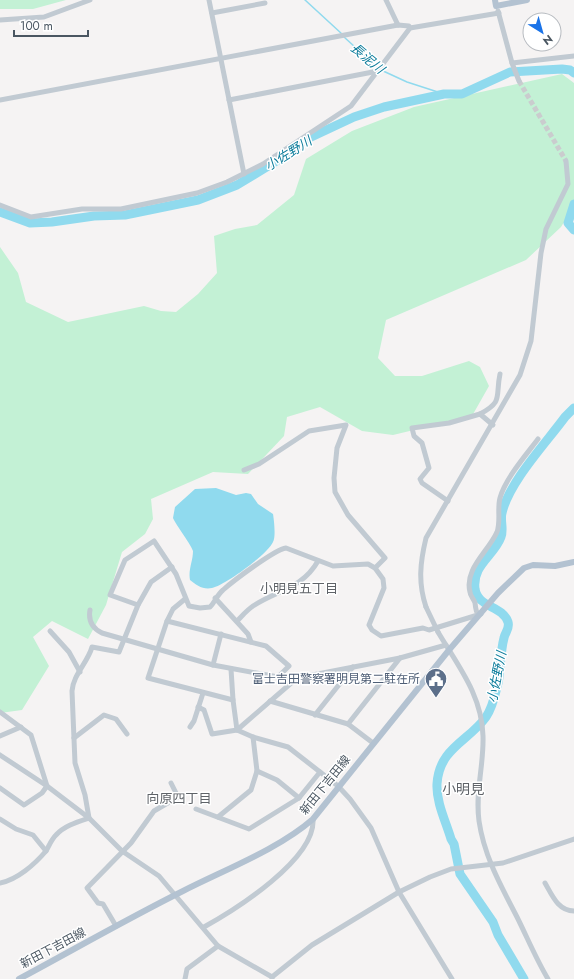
<svg xmlns="http://www.w3.org/2000/svg" width="574" height="979" font-family="Jost,'Noto Sans JP',sans-serif">
	<rect width="100%" height="100%" fill="#f5f3f3"/>
	<!-- green -->
	<g fill="#c3f1d5">
		<path d="M0 0H66L33 9H0Z"/>
		<path d="M562 74 574 83V206L561 227 526 260 386 320 378 358 395 376H422L469 361 480 367 489 386 472 416 393 435 362 431 320 407 287 417 284 436 248 474 213 472 151 499 153 519 145 534 122 552 106 605 88 639 52 621 33 637 49 666 22 710 0 713V247L18 273 26 302 68 322 144 306 161 311 176 312 198 294 217 273 214 236 235 229 257 225 294 195 306 159 352 131 414 107Z"/>
	</g>
	<!-- water -->
	<path fill="#90daee" d="M216 488 236 495 246 493 251 494 258 504 273 514C274 520 276 537 273 542 268 554 225 585 212 588 203 590 196 585 190 580 188 570 193 561 193 551 192 546 176 525 173 518L175 507 195 489Z"/>
	<g fill="none" stroke-linecap="round" stroke-linejoin="round">
		<!-- stream -->
		<g stroke="#90daee" stroke-width="1.5">
			<path d="M305 0 342 34"/>
			<path d="M344 37 378 68"/>
			<path d="M381 70 407 82 444 94"/>
		</g>
		<!-- river -->
		<g stroke="#90daee" stroke-width="9">
			<path d="M574 204 568 223 574 230"/>
			<path d="M0 212 30 223 52 222 94 216 125 215 198 200 237 185 283 157 307 139 354 117 384 107 444 94H462L510 72 562 69 570 70 574 73"/>
			<path d="M524 979 498 935 493 922 460 874 454 844 451 839C446 822 436 802 437 784 439 748 469 741 486 717 493 707 495 695 498 683 501 669 500 653 504 638 505 632 510 629 508 622 502 605 478 608 475 589 472 565 494 556 501 537 504 530 500 520 502 513 509 482 546 443 565 417L574 408"/>
		</g>
		<!-- minor-tunnel -->
		<path stroke="#caccce" stroke-width="5" stroke-dasharray="5 2.5" stroke-linecap="butt" d="M519 81 566 161"/>
		<!-- minor -->
		<g stroke="#c1cad2" stroke-width="5">
			<path d="M209 0 244 174"/>
			<path d="M386 0 398 25"/>
			<path d="M498 11 512 63 519 81"/>
			<path d="M212 13 265 3"/>
			<path d="M0 20 44 17 90 0"/>
			<path d="M512 63 574 56"/>
			<path d="M0 100 398 25 409 26 410 28 499 13"/>
			<path d="M229 100 378 71"/>
			<path d="M0 205 31 217 82 209H121L197 193 227 182 263 164 351 106 410 28"/>
			<path d="M480 414C504 401 495 397 500 374"/>
			<path d="M244 470 259 464 309 431 346 425 337 448 334 478 335 492 348 515 385 558 375 568"/>
			<path d="M448 501 422 483 420 479 429 468 422 443 414 436 412 428 449 423 480 414 493 425"/>
			<path d="M215 598 248 634 251 642"/>
			<path d="M185 599 173 609 167 621 148 678 233 700"/>
			<path d="M138 605 110 595 125 560 154 541 176 574 189 606 200 608 210 607C215 602 217 595 223 590 233 581 274 550 286 548L333 566 368 564 375 568 383 579 384 588 369 625 372 630 381 636 423 628 429 630 481 614"/>
			<path d="M426 607C418 583 420 563 426 538L520 375 531 341 541 253 546 229 568 184 566 161"/>
			<path d="M90 610C88 621 92 628 102 633L213 665 278 677 297 678 400 658 446 645"/>
			<path d="M478 614C475 610 476 608 475 603 474 599 470 596 470 592 464 569 488 552 497 532 501 521 497 509 500 498 505 479 526 455 538 439"/>
			<path d="M167 621 266 646 289 666 278 677"/>
			<path d="M237 621C242 616 247 610 253 606 277 590 302 589 318 561"/>
			<path d="M50 631 69 652 80 672"/>
			<path d="M438 632C458 666 482 695 483 736 484 765 475 792 479 821 484 856 501 886 517 917 527 937 536 959 548 979"/>
			<path d="M213 665 221 634"/>
			<path d="M231 669 233 700 237 730"/>
			<path d="M270 701 348 724 373 743"/>
			<path d="M198 707 204 710 212 734 237 730 297 678"/>
			<path d="M0 712 31 735 47 786"/>
			<path d="M315 715 353 667"/>
			<path d="M348 724 400 658"/>
			<path d="M190 727 194 721 203 693"/>
			<path d="M237 730 253 737 288 747 338 786 350 799 371 828 399 892 452 979"/>
			<path d="M0 736 21 727"/>
			<path d="M74 738 104 715 116 719 127 734"/>
			<path d="M0 755 47 786 89 818 122 851 159 876 218 946 272 977V979"/>
			<path d="M257 771 277 780 299 798"/>
			<path d="M0 788 24 805 42 793 47 786"/>
			<path d="M196 809 249 829 299 798 320 772"/>
			<path d="M218 817 251 790 257 771 253 737"/>
			<path d="M89 818 85 795 75 763 72 691C73 675 88 662 92 647L119 652 138 605 151 582 172 567"/>
			<path d="M0 819 16 829 33 835 46 851"/>
			<path d="M0 883C17 880 35 864 46 851 49 846 51 840 56 835 64 826 77 822 89 818"/>
			<path d="M545 883C552 895 558 911 574 911"/>
			<path d="M116 926 103 904 98 903 87 888 131 843 154 811 178 797 171 783"/>
			<path d="M204 927C235 910 316 859 313 819"/>
			<path d="M272 977 312 945 399 892 430 877 451 869 503 863 574 839"/>
			<path d="M185 979 187 969 218 946"/>
		</g>
		<!-- major -->
		<g stroke="#b3c2d1" stroke-width="6">
			<path d="M495 0 496 6 527 0"/>
			<path d="M19 979C73 950 127 919 183 891 224 870 279 849 313 819L449 650 498 593 524 568 533 565 555 566 574 562"/>
		</g>
		<!-- minor-bridge -->
		<path stroke="#c1cad2" stroke-width="5" d="M426 607 438 632"/>
	</g>
	<!-- icons -->
	<defs>
		<g id="civic-pin" transform="scale(1.15)"><path d="M0 17L-7.5 6A9.5 9.5 0 1 1 7.5 6Z" fill="#5c6f8a" stroke="#fff"/><path d="M-.6-6.5H3V-4.5H.6V-3L4-1V1h2V6H-6V1h2V-1L-.6-3ZM-1.2 2.5V6h2.4V2.5Z" fill="#fff"/></g>
	</defs>
	<g fill-rule="evenodd">
		<use href="#civic-pin" x="436" y="679"/>
	</g>
	<g text-anchor="middle" stroke-width="3" stroke-linejoin="round" paint-order="stroke">
		<!-- service labels -->
		<g font-size="12" fill="#4e5e75" stroke="#fff" text-anchor="end">
			<text x="420" y="683">富士吉田警察署明見第二駐在所</text>
		</g>
		<!-- street labels -->
		<g font-size="12" fill="#4a5661" stroke="#fff">
			<text transform="translate(325 785) rotate(-51)" y="4">新田下吉田線</text>
			<text transform="translate(53 948) rotate(-28)" y="4">新田下吉田線</text>
		</g>
		<!-- water labels -->
		<g font-size="13" font-style="italic" fill="#0c7c9b" stroke="#fff">
			<text transform="translate(368 58) rotate(40)" y="5">長泥川</text>
			<text transform="translate(288 153) rotate(-32)" y="5">小佐野川</text>
			<text transform="translate(496 677) rotate(-79)" y="5">小佐野川</text>
		</g>
		<!-- neighbourhood labels -->
		<g font-size="13" fill="#5f6368" stroke="#fff">
			<text x="299" y="593">小明見五丁目</text>
			<text x="179" y="803">向原四丁目</text>
		</g>
		<!-- quarter labels -->
		<g font-size="14" fill="#5f6368" stroke="#fff">
			<text x="463" y="794">小明見</text>
		</g>
	</g>
	<!-- north arrow -->
	<g transform="translate(542 32) rotate(143)"><circle r="19" fill="#ffffff" stroke="#b7bbc0"/>
	<path d="M0-3L7 15L0 10L-7 15Z" fill="#1a73e8"/>
	<text y="-6" font-size="11" font-weight="bold" text-anchor="middle" fill="#4a5661">N</text>
	</g>
	<!-- scale -->
	<path d="M14 30v6h74v-6" fill="none" stroke="#4a5661" stroke-width="2"/>
	<text x="20" y="30" font-size="12" fill="#4a5661" stroke="#ffffff" stroke-width="3" paint-order="stroke">100 m</text>
</svg>
